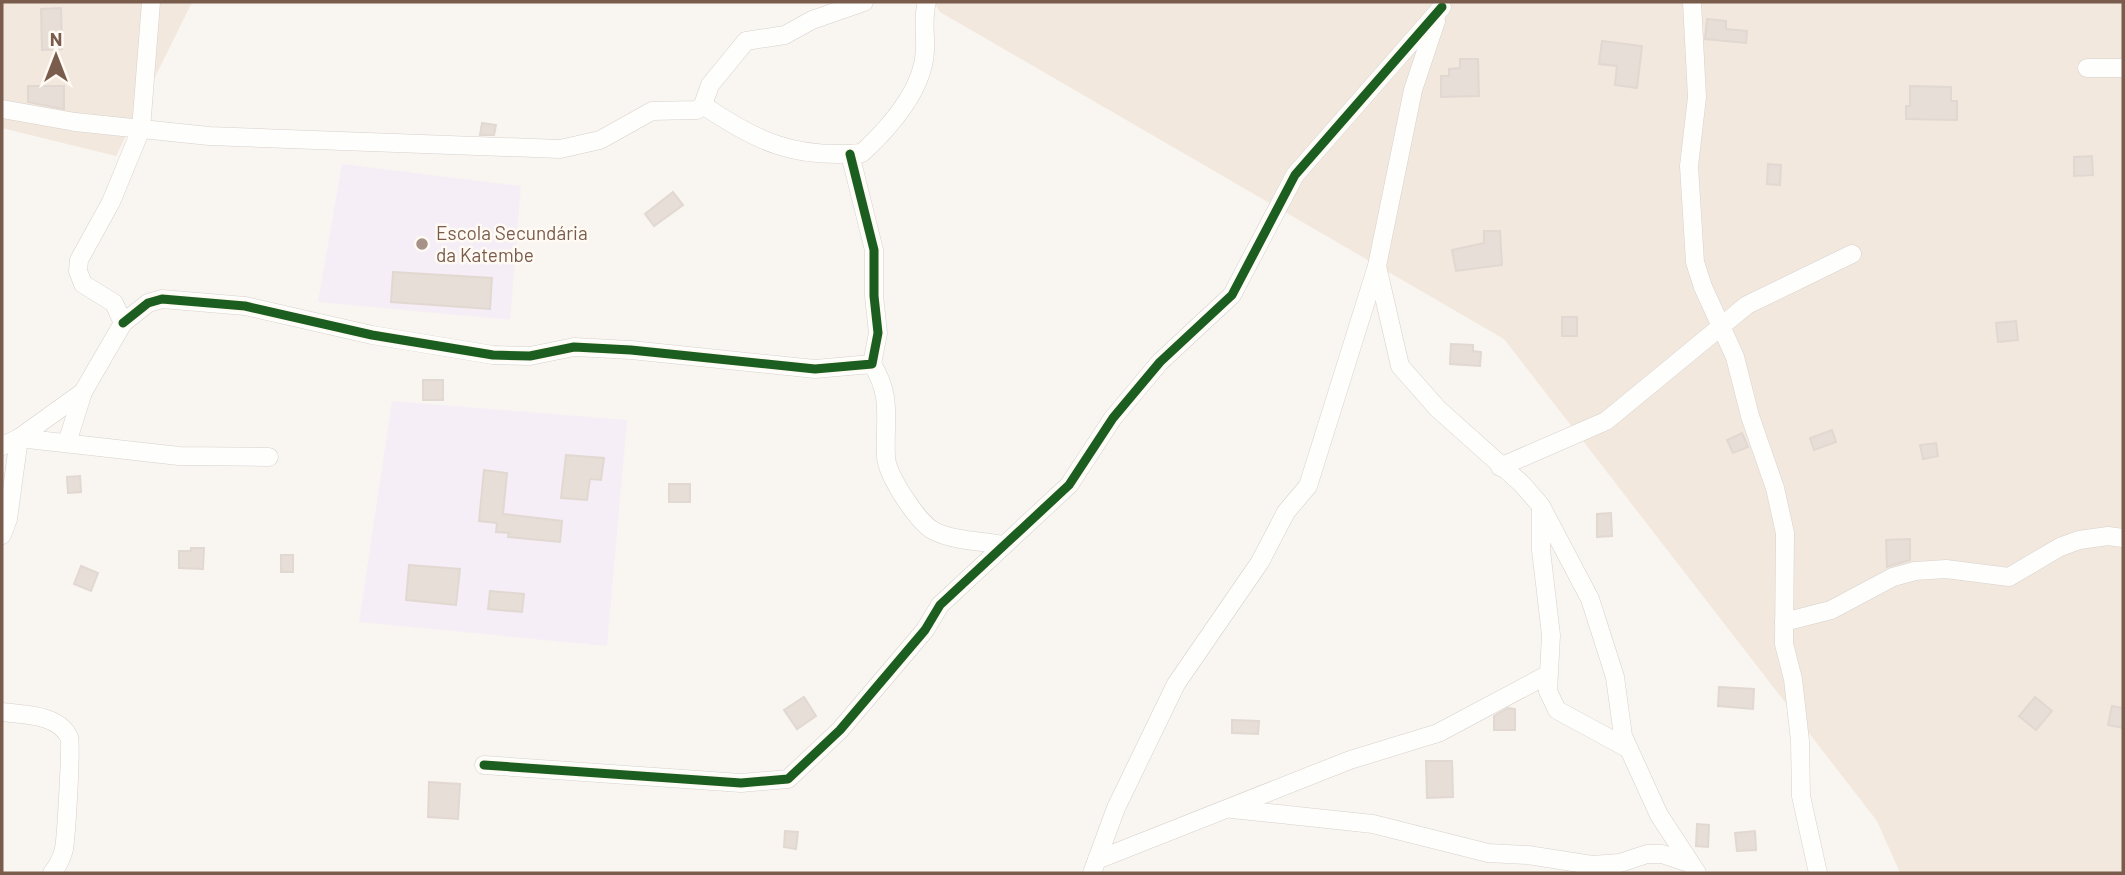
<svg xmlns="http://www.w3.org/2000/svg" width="2125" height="875" font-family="Barlow,sans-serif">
	<rect width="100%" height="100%" fill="#f9f5f0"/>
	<!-- residential -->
	<g fill="#f2e8de">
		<path d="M2 2H192L116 156 2 128Z"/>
		<path d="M934 2H2123V873H1900L1877 821 1504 339 940 12Z"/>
	</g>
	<!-- education -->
	<g fill="#f6eef6">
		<path d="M342 164 521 186 510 320 318 302Z"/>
		<path d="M392 401 627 420 607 646 359 622Z"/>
	</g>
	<!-- building -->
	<g fill="#e6ded7" stroke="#e2d8d2" stroke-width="2">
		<path d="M61 8 62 49 42 50 41 9Z"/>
		<path d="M1707 19 1726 21V29L1747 31 1746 43 1705 39Z"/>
		<path d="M1602 41 1642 46 1637 88 1615 85 1617 66 1599 64Z"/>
		<path d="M1460 59H1478L1479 96 1441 97V76H1449V69L1460 68Z"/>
		<path d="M28 86H64V109L28 102Z"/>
		<path d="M1910 86 1951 87V101H1957V120L1906 119V106H1910Z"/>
		<path d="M482 123 496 125 494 135H480Z"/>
		<path d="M2092 156 2093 175 2074 176V157Z"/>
		<path d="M1768 164 1781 165 1780 185 1767 184Z"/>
		<path d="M673 192 683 205 654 226 645 214Z"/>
		<path d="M1484 231H1500L1502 265 1456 271 1452 250 1484 243Z"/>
		<path d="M393 272 492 278 490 309 391 302Z"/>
		<rect x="1562" y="317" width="15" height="19"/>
		<path d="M2016 321 2018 340 1998 342 1996 323Z"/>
		<path d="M1451 344 1473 345V351L1481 352 1480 366 1450 364Z"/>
		<rect x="423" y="380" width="20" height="20"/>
		<path d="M1832 430 1836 442 1814 450 1810 438Z"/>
		<path d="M1742 433 1748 447 1733 453 1727 440Z"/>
		<path d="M1936 443 1938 456 1923 459 1920 445Z"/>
		<path d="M566 455 604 458 601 480 590 479 587 500 561 498Z"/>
		<path d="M484 470 507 473 503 514 562 521 560 542 508 537 509 533 496 532 497 523 479 521Z"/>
		<path d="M80 476 81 492 68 493 67 477Z"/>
		<rect x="669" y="484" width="21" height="18"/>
		<path d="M1611 513 1612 536 1597 537V514Z"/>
		<path d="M1910 539V560L1887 567 1886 540Z"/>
		<path d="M191 548H204L203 569 179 568V551H191Z"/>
		<rect x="281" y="555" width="12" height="17"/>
		<path d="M409 565 460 569 456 605 406 600Z"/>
		<path d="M81 566 98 573 91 591 74 584Z"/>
		<path d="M490 591 524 594 522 612 488 609Z"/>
		<path d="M1719 687 1754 689 1753 709 1718 706Z"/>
		<path d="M804 697 816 716 797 729 784 710Z"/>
		<path d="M2035 697 2052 711 2036 730 2019 716Z"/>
		<path d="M2112 706 2123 708V728L2108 725Z"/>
		<path d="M1508 708 1515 709V730H1494V716Z"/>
		<path d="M1232 720 1259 721 1258 734 1232 733Z"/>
		<path d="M1426 761H1452L1453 797 1427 798Z"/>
		<path d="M429 782 460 784 458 819 428 817Z"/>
		<path d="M1697 824 1709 825 1708 847 1696 846Z"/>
		<path d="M785 831 798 832 796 849 784 847Z"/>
		<path d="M1755 831 1756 850 1737 851 1735 833Z"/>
	</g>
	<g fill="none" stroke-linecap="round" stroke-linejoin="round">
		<!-- minor casing -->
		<g stroke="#d7d1cb" stroke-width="19">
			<g id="minor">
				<path d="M1692 2 1697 97 1689 166 1695 262 1703 287 1735 357 1750 416 1775 488 1785 533 1784 644 1793 679 1800 741 1801 796 1818 873"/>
				<path d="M2087 68H2123"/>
				<path d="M703 105C757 142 795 159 862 153 889 128 923 90 925 51 926 34 922 19 927 2"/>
				<path d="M2 109 75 122 209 136 560 149 600 140 652 111 697 110 703 105 710 85 746 41 785 35 812 20 864 2"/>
				<path d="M1377 266 1400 366 1438 409 1522 484 1541 506 1590 599 1615 677 1623 736 1659 815 1697 873"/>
				<path d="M123 323 148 303 162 299 245 306 372 335 493 355 530 356 574 347 631 350 815 369 872 364 878 333 874 296V250L850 154"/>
				<path d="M872 364C893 397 884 420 886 457 887 475 918 523 934 531 954 541 982 541 1003 545"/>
				<path d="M67 443 83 392"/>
				<path d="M2 446 19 438 179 456 269 457"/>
				<path d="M1500 467 1606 421 1747 305 1852 254"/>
				<path d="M1541 510V550L1551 635 1548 691 1557 710 1629 749"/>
				<path d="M2 535 8 519 19 438 83 392 123 323 114 303 83 284 78 271 79 260 111 202 141 129 151 2"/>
				<path d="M1784 622 1831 610 1893 577 1915 571 1946 569 2009 577 2060 547 2079 540 2108 536 2123 538"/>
				<path d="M2 712C24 715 58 714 69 737 72 744 66 837 64 849 62 857 57 867 52 873"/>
				<path d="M484 765 741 783 788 779 840 730 925 630 940 605 1069 485 1113 418 1160 362 1232 295 1295 175 1442 7"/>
				<path d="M1232 809 1373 824 1488 853 1528 855 1592 865 1620 863 1647 854H1662L1686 862"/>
				<path d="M1097 860 1350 760 1438 733 1547 675"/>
				<path d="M1092 873 1116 808 1176 684 1260 562 1286 512 1308 486 1377 266 1413 90 1436 21"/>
			</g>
		</g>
		<!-- minor -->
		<use href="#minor" stroke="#fefefd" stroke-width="18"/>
		<!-- cycleway casing -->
		<g stroke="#fffaf3" stroke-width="13">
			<g id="cycleway">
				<path d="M123 323 148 303 162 299 245 306 372 335 493 355 530 356 574 347 631 350 815 369 872 364 878 333 874 296V250L850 154"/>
				<path d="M484 765 741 783 788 779 840 730 925 630 940 605 1069 485 1113 418 1160 362 1232 295 1295 175 1442 7"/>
			</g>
		</g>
		<!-- cycleway -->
		<use href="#cycleway" stroke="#1b5e20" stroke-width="9"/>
	</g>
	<!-- markers -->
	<circle fill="#a69286" stroke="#fffaf3" stroke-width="2.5" cx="422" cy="244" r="7"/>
	<g text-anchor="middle" stroke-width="5" stroke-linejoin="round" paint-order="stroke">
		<!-- poi labels -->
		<g font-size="19" fill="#7a5c4d" stroke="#fffaf3" text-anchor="start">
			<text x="436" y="240">Escola Secundária<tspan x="436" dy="22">da Katembe</tspan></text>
		</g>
	</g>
	<!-- border -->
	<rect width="2125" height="875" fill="none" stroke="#7a5c4d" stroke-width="7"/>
	<!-- north arrow -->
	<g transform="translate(56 56)" stroke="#fffaf3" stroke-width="5" paint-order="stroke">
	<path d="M0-5L12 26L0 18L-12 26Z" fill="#7a5c4d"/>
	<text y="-10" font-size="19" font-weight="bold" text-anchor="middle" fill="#7a5c4d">N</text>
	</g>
</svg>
